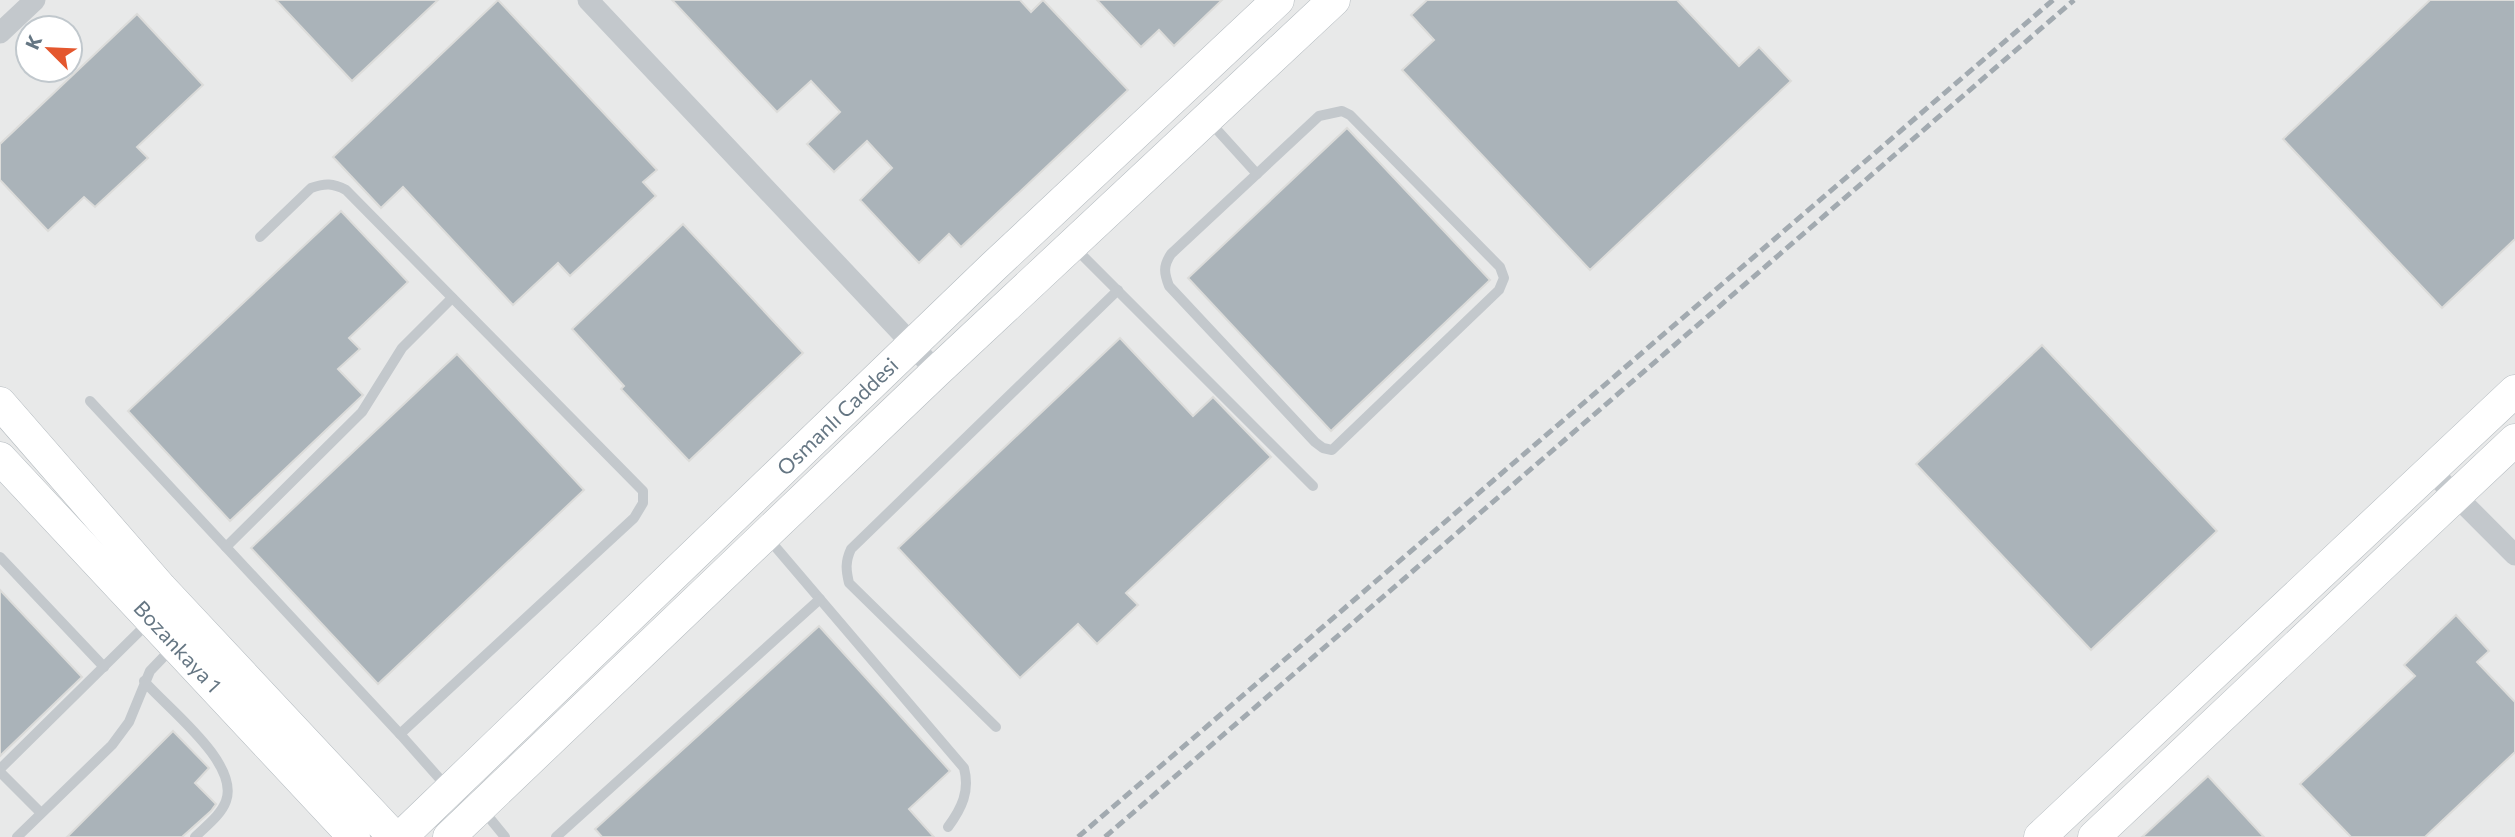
<svg xmlns="http://www.w3.org/2000/svg" width="2515" height="837" font-family="Commissioner,sans-serif">
	<rect width="100%" height="100%" fill="#fafaf8"/>
	<!-- built -->
	<path fill="#e8e9e9" fill-rule="evenodd" d="M0 0H2515V837H0ZM28 28H70V70H28Z"/>
	<!-- building -->
	<g fill="#aab3b9" stroke="#dcdcda" stroke-width="2">
		<path d="M276 0H438L352 81Z"/>
		<path d="M498 0 657 170 643 182 656 196 570 276 558 263 513 305 403 187 381 208 333 157Z"/>
		<path d="M672 0H1020L1031 12 1043 0 1128 90 961 247 949 234 919 263 860 200 892 168 867 141 834 172 807 144 840 112 811 81 777 112Z"/>
		<path d="M1097 0H1222L1174 46 1159 30 1141 47Z"/>
		<path d="M1427 0H1677L1739 66 1759 47 1791 81 1590 270 1402 70 1434 40 1411 15Z"/>
		<path d="M2430 0H2515V239L2442 308 2283 139Z"/>
		<path d="M137 14 203 85 137 147 148 158 95 207 84 197 48 231 0 180V144Z"/>
		<path d="M1347 128 1490 280 1331 431 1188 278Z"/>
		<path d="M341 211 408 282 349 338 360 349 338 369 363 395 230 521 128 411Z"/>
		<path d="M683 224 803 353 689 461 621 389 624 386 572 329Z"/>
		<path d="M1120 338 1193 416 1213 397 1271 457 1126 593 1138 605 1097 644 1078 624 1020 678 898 548Z"/>
		<path d="M2042 345 2217 531 2091 650 1916 464Z"/>
		<path d="M457 354 584 490 378 684 251 548Z"/>
		<path d="M0 590 82 677 0 756Z"/>
		<path d="M2456 615 2489 651 2477 662 2515 702V752L2425 837H2351L2300 784 2415 676 2404 665Z"/>
		<path d="M819 626 950 771 909 809 934 837H602L595 829Z"/>
		<path d="M173 731 209 768 195 783 216 804 211 811 182 837H67Z"/>
		<path d="M2208 776 2264 837H2142Z"/>
	</g>
	<g fill="none" stroke-linecap="round" stroke-linejoin="round">
		<!-- secondary casing -->
		<g stroke="#b3babf" stroke-width="33">
			<g id="secondary">
				<path d="M0 403 161 588 394 837"/>
				<path d="M0 458 354 837"/>
				<path d="M401 837 993 267 1278 0"/>
				<path d="M449 837 936 372 1334 0"/>
				<path d="M2040 837 2515 391"/>
				<path d="M2094 837 2515 440"/>
			</g>
		</g>
		<!-- lane -->
		<g stroke="#c3c8cc" stroke-width="10">
			<path d="M1342 111 1350 115 1500 267 1504 278 1499 290 1332 450 1323 448 1315 442 1169 286C1164 273 1163 266 1171 254L1319 116Z"/>
			<path d="M1209 121 1257 174"/>
			<path d="M260 237 311 188C325 183 333 183 346 190L643 491V503L634 518 400 734"/>
			<path d="M1074 247 1313 486"/>
			<path d="M90 401 400 734 447 787"/>
			<path d="M767 537 964 768C970 791 962 808 948 827"/>
			<path d="M226 547 362 412 402 348 452 298"/>
			<path d="M0 557 104 667"/>
			<path d="M144 681C167 708 240 763 226 801 221 815 206 826 195 837"/>
			<path d="M996 727 849 583C846 570 845 562 851 549L1118 290"/>
			<path d="M0 769 150 621"/>
			<path d="M0 772 41 813"/>
			<path d="M483 810 505 837"/>
			<path d="M17 837 112 745 129 722 150 671 173 647"/>
			<path d="M556 837 820 599"/>
		</g>
		<!-- street -->
		<g stroke="#c3c8cc" stroke-width="21">
			<path d="M588 0 913 345 936 372"/>
			<path d="M0 33 35 0"/>
			<path d="M2430 470 2515 555"/>
		</g>
		<!-- secondary -->
		<use href="#secondary" stroke="#fff" stroke-width="32"/>
		<!-- rail -->
		<g stroke="#a2aab0" stroke-width="5" stroke-dasharray="10 5" stroke-linecap="butt">
			<path d="M1078 837 2053 0"/>
			<path d="M1105 837 2074 0"/>
		</g>
	</g>
	<g text-anchor="middle" stroke-width="7" stroke-linejoin="round" paint-order="stroke">
		<!-- street labels -->
		<g font-size="21" fill="#657683" stroke="#fff">
			<text transform="translate(838 417) rotate(-44)" y="7">Osmanlı Caddesi</text>
			<text transform="translate(177 647) rotate(47)" y="7">Bozankaya 1</text>
		</g>
	</g>
	<!-- north arrow -->
	<g transform="translate(49 49) rotate(294)"><circle r="33" fill="#ffffff" stroke="#c1c8cd" stroke-width="2"/>
	<path d="M0-5L12 26L0 18L-12 26Z" fill="#e4572e"/>
	<text y="-10" font-size="19" font-weight="bold" text-anchor="middle" fill="#657683">K</text>
	</g>
</svg>
